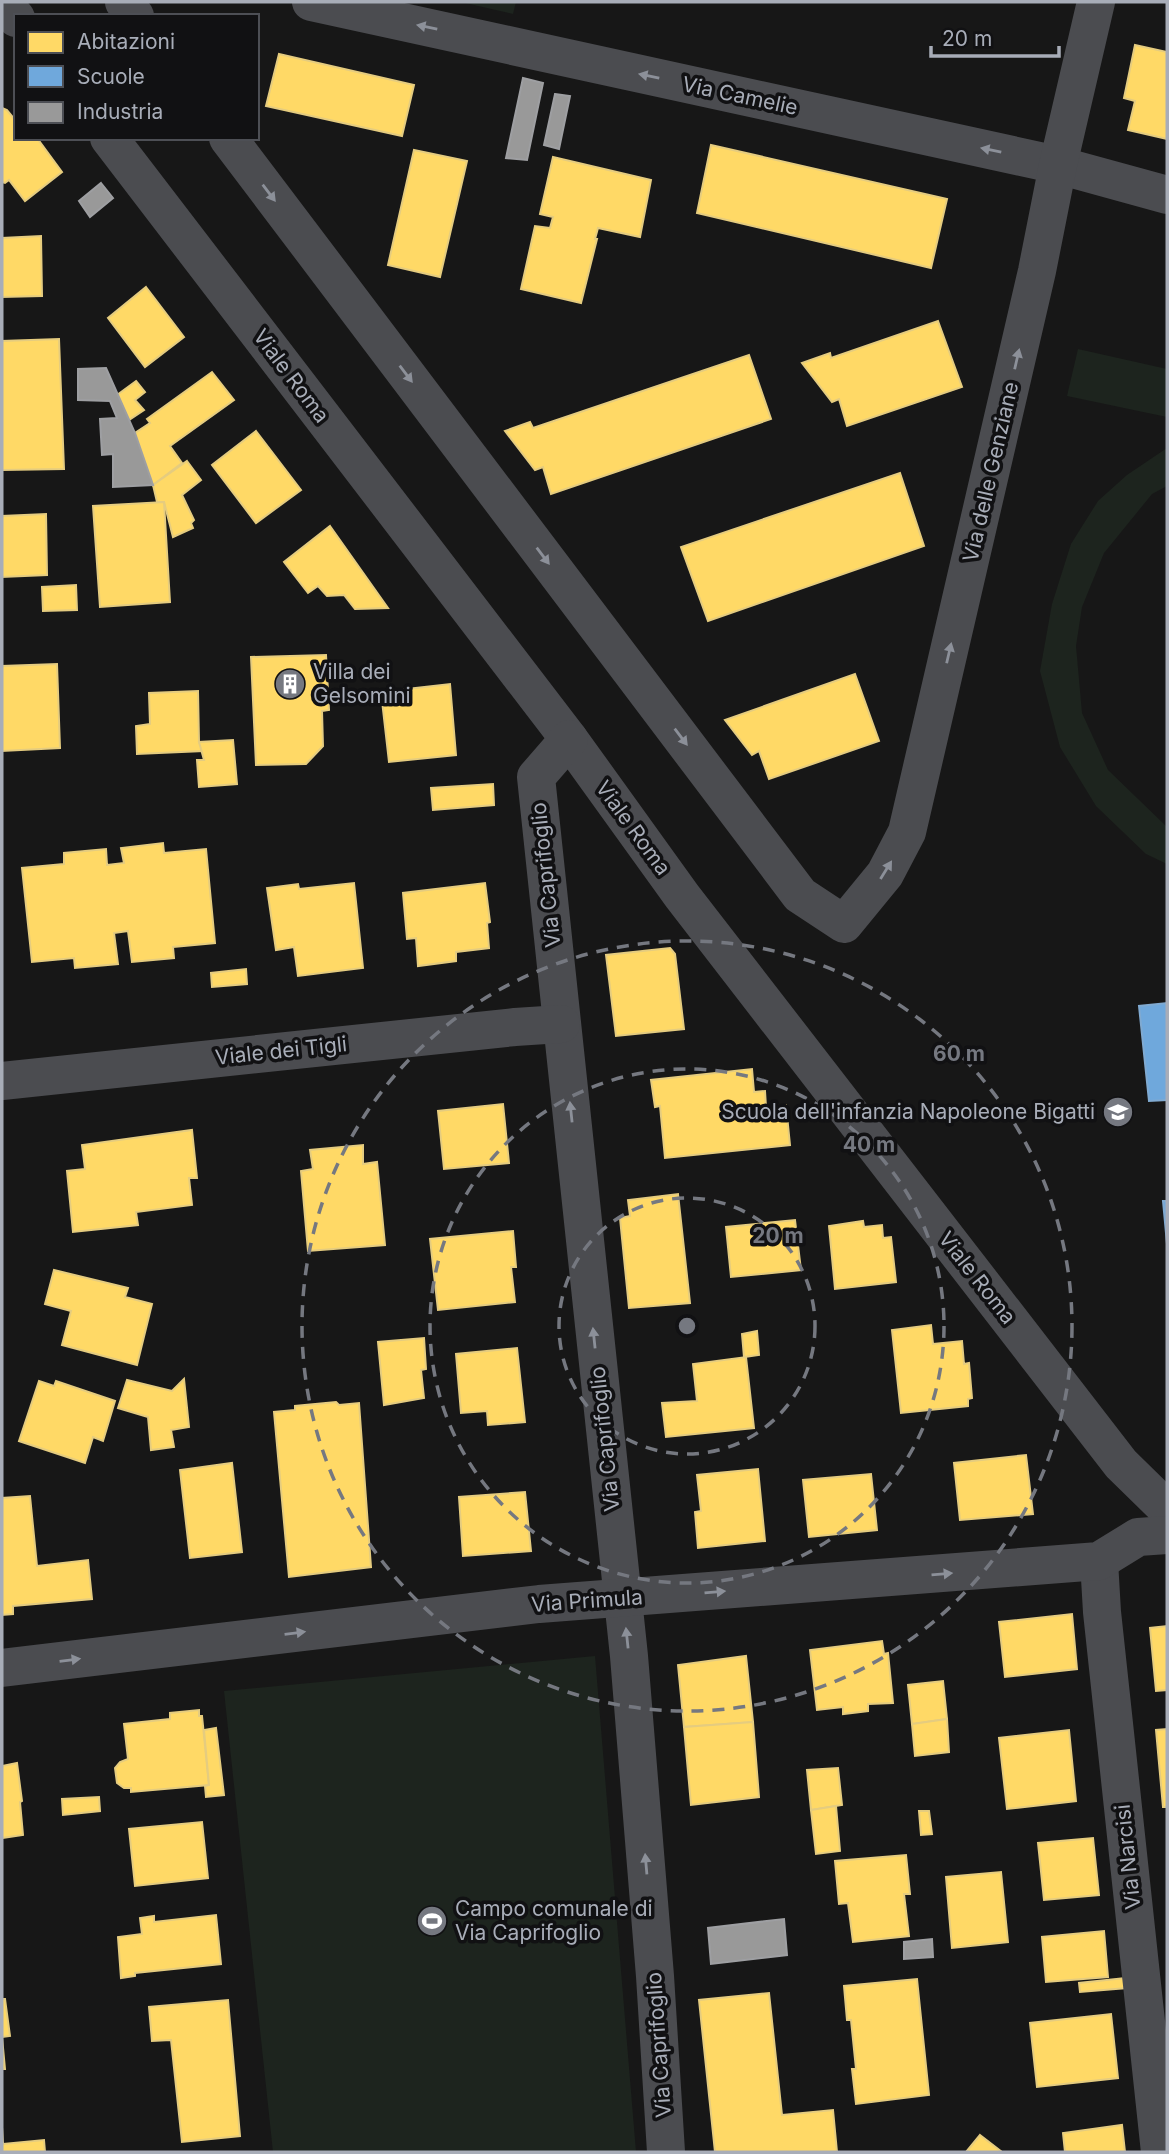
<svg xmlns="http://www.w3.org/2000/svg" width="1169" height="2154" font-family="Inter,sans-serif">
	<rect width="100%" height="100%" fill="#171717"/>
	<!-- green -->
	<g fill="#1d241e">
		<path d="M461 2H516L513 14Z"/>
		<path d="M1078 349 1167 369V417L1067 396Z"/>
		<path d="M1167 448V486L1152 494 1104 553 1082 607 1076 646 1082 713 1108 770 1167 827V864L1146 854 1096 806 1060 747 1040 671 1052 604 1071 544 1098 501 1127 475Z"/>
		<path d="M595 1656 636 2152H273L224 1691Z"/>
	</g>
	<!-- homes -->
	<g fill="#ffd966" stroke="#e5cc7f" stroke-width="2">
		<path d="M1135 45 1167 52V139L1128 130 1135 101 1124 98Z"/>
		<path d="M279 54 414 85 402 136 266 106Z"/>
		<path d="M2 108 7 110 16 121V138H37L62 172 25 201 9 180 5 183 2 182Z"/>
		<path d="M711 145 947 199 931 268 697 213Z"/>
		<path d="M414 150 467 161 440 277 388 265Z"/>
		<path d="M553 157 651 180 640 237 598 228 595 239H597L581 303 521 289 535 226 550 228 553 217 540 214Z"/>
		<path d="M41 236 42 296 2 297V238Z"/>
		<path d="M146 287 184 337 145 367 108 318Z"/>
		<path d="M938 321 962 387 847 426 839 399 832 402 802 363 830 353 831 358Z"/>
		<path d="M59 339 64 469 2 470V341Z"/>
		<path d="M749 355 771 419 551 494 543 467 535 470 505 431 530 422 533 428Z"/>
		<path d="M212 372 234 400 170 446 182 463 153 485 135 433 150 423 147 419Z"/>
		<path d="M136 381 145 392 135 400 144 410 129 420 117 395Z"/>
		<path d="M256 431 301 490 256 523 212 465Z"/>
		<path d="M187 461 201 480 182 495 194 520 191 523 193 528 173 537 164 502H157L153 485Z"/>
		<path d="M900 473 924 546 708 621 681 547Z"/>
		<path d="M164 502 170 602 100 607 93 506Z"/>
		<path d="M46 514 47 575 2 577V516Z"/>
		<path d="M330 526 388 608 355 609 344 595 327 596 318 586 308 593 284 562Z"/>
		<path d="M76 585 77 610 43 611 42 587Z"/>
		<path d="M326 655 329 710 322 711 323 746 306 764 256 765 251 657Z"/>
		<path d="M57 664 60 748 2 751V666Z"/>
		<path d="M855 674 879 741 769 779 759 751 752 755 725 720Z"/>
		<path d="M450 684 456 755 389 762 381 692Z"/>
		<path d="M198 691 199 742 203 751 137 754 136 726 150 724 149 693Z"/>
		<path d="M233 740 237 784 199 787 197 760H204L199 742Z"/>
		<path d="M493 784 494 805 433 810 431 788Z"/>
		<path d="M163 843 164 853 206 849 215 943 173 947 174 958 132 962 128 931 114 933 118 964 75 968 74 958 32 962 22 868 64 864V853L106 849 107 865 124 863 121 848Z"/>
		<path d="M354 883 363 968 298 976 294 947 276 950 267 888 298 884 299 889Z"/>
		<path d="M485 883 490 922 487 923 489 948 456 952V961L418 966 416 938 407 939 403 893Z"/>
		<path d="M670 948 675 954 684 1029 616 1036 606 955Z"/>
		<path d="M246 969 247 984 212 987 211 973Z"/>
		<path d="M752 1069 754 1092 765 1091 766 1107 786 1105 790 1145 665 1158 660 1106 655 1107 651 1080Z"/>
		<path d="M503 1104 509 1163 444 1169 438 1111Z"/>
		<path d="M192 1130 197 1178H189L192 1205 136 1212 138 1225 73 1232 67 1171 85 1169 82 1145Z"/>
		<path d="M363 1145V1164L377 1162 385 1245 308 1251 301 1171 313 1169 310 1150Z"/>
		<path d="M678 1194 690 1303 629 1308 620 1218 630 1216 628 1200Z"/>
		<path d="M795 1220 801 1270 731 1277 726 1227Z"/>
		<path d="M863 1221 864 1227 882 1225 883 1238 891 1237 896 1282 835 1289 829 1226Z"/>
		<path d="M513 1231 516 1267H511L515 1302 438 1310 430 1239Z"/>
		<path d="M54 1270 128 1288 125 1297 152 1304 137 1365 62 1345 71 1311 45 1304Z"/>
		<path d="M931 1325 933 1344 962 1341 964 1364 969 1363 972 1398 968 1399V1406L901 1413 892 1330Z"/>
		<path d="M757 1331 759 1355 744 1357 742 1334Z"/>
		<path d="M424 1338 426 1369 421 1370 424 1398 384 1405 378 1342Z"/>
		<path d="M517 1348 525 1422 488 1425 487 1411 461 1413 456 1354Z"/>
		<path d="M746 1357 754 1428 666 1437 662 1403 697 1401 693 1364Z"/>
		<path d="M184 1379 189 1427 171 1430 174 1447 151 1450 148 1417 118 1408 127 1380 172 1391Z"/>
		<path d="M39 1381 54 1386 56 1381 115 1401 103 1441 93 1437 85 1463 19 1441Z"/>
		<path d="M336 1402 339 1405 359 1403 371 1567 289 1577 274 1412 295 1410V1406Z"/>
		<path d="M1026 1455 1033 1514 960 1520 954 1463Z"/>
		<path d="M232 1463 242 1552 190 1558 180 1470Z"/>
		<path d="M758 1469 765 1541 698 1548 695 1512 701 1511 697 1475Z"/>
		<path d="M871 1474 877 1530 809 1537 803 1480Z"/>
		<path d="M525 1492 531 1551 463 1556 459 1497Z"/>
		<path d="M30 1496 37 1566 88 1560 92 1599 13 1606V1614L2 1615V1498Z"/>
		<path d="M1072 1614 1077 1669 1005 1677 999 1622Z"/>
		<path d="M1167 1626V1690L1156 1691 1150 1628Z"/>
		<path d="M882 1641 884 1654 888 1653 893 1703 868 1704V1711L843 1714V1707L817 1710 810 1650Z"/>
		<path d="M746 1656 753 1722 684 1727 678 1665Z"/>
		<path d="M943 1681 947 1719 912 1724 908 1685Z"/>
		<path d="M199 1710V1716H202L209 1785 131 1792V1788H124L117 1783 115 1768 120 1762 128 1759 124 1724 170 1719V1713Z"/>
		<path d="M947 1719 949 1752 915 1756 912 1724Z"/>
		<path d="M753 1722 759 1797 691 1805 684 1727Z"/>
		<path d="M216 1728 224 1795 206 1797 205 1786 209 1785 204 1730Z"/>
		<path d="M1167 1729V1807H1163L1156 1730Z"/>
		<path d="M1069 1730 1076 1801 1007 1809 999 1738Z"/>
		<path d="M17 1763 22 1801 20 1802 23 1835 2 1838V1766Z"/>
		<path d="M838 1768 842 1805 811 1810 807 1770Z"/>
		<path d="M99 1797 100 1811 63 1815 62 1799Z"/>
		<path d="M836 1806 840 1851 816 1854 811 1810Z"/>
		<path d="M919 1811H929L932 1834 921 1835Z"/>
		<path d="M202 1822 208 1878 135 1886 129 1829Z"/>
		<path d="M1093 1838 1099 1895 1044 1900 1038 1843Z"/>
		<path d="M906 1855 910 1894H904L909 1936 853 1942 848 1903 839 1904 835 1861Z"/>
		<path d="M1001 1872 1008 1942 952 1948 946 1877Z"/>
		<path d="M216 1915 221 1964 135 1973V1976L121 1978 118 1937 142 1934 140 1918 154 1916V1922Z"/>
		<path d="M1104 1931 1108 1977 1046 1982 1042 1937Z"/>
		<path d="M1125 1978 1127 1988 1080 1992 1079 1983Z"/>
		<path d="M917 1979 929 2095 856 2104 852 2069H856L851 2020H847L844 1986Z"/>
		<path d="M769 1993 782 2115 833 2110 837 2152H715L699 2000Z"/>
		<path d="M2 1999H5L10 2036 2 2037 5 2069H2Z"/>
		<path d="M228 2000 240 2136 182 2142 171 2040 152 2041 149 2007Z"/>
		<path d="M1111 2014 1118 2078 1037 2087 1030 2023Z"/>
		<path d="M1122 2125 1125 2152H1065L1063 2133Z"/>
		<path d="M2 2127 3 2144 44 2140 45 2152H2Z"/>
		<path d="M980 2135 1002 2152H966Z"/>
	</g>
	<!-- schools -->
	<g fill="#6fa8dc" stroke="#80aad1" stroke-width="2">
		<path d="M1167 1003V1100L1149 1101 1139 1006Z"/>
		<path d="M1163 1201H1167V1244Z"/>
	</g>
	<!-- industry -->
	<g fill="#999" stroke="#9e9fa2" stroke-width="2">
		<path d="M523 78 543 83 527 160 506 158Z"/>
		<path d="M555 94 570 96 559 149 544 145Z"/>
		<path d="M101 183 113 198 90 217 79 201Z"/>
		<path d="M106 368 135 433 153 485 113 487V454L102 455 100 419 117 418 110 401 78 400V369Z"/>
		<path d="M784 1919 787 1955 711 1964 708 1928Z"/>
		<path d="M932 1939 933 1957 904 1959V1942Z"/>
	</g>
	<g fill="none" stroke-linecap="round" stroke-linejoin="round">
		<!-- minor -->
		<g stroke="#4b4c50" stroke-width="38">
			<path d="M3 2 16 18"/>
			<path d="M124 2 135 16"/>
			<path d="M311 2 1058 165 1167 195"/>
			<path d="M109 138 569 739 682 896 1121 1464 1167 1509"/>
			<path d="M228 138 800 895 844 924 885 874 907 832 1037 271 1058 165 1096 2"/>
			<path d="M569 739 536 777 629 1656 655 1976 666 2152"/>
			<path d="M2 1081 515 1027 561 1024"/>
			<path d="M1099 1561 1102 1612 1160 2152"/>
			<path d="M2 1668 539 1604 1099 1561 1138 1537 1167 1535"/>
		</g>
	</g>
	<!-- one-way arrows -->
	<defs><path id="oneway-solid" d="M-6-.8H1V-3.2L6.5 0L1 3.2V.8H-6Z" transform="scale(1.75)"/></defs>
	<g fill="#8c9099">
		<use href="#oneway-solid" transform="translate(427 27) rotate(-168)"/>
		<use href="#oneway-solid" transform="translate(649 76) rotate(-168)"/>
		<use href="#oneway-solid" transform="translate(991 150) rotate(-168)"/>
		<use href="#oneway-solid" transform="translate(269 193) rotate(53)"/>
		<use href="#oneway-solid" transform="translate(1017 359) rotate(-77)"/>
		<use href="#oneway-solid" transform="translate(406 374) rotate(53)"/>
		<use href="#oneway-solid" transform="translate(543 556) rotate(53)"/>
		<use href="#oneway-solid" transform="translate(949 653) rotate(-77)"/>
		<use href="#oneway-solid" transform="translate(681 737) rotate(53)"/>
		<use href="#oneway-solid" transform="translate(886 870) rotate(-58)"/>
		<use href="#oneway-solid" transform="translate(571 1112) rotate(-96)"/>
		<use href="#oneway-solid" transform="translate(594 1338) rotate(-96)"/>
		<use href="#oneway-solid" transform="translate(942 1574) rotate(-5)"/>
		<use href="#oneway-solid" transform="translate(715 1592) rotate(-5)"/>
		<use href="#oneway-solid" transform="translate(295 1633) rotate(-7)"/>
		<use href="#oneway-solid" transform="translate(627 1638) rotate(-96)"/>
		<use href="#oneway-solid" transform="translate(70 1660) rotate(-7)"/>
		<use href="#oneway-solid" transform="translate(646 1864) rotate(-95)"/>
	</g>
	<!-- distance rings -->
	<g fill="none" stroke="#757880" stroke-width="3.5" stroke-dasharray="12 9">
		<circle cx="687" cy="1326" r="128"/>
		<circle cx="687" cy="1326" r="257"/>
		<circle cx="687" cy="1326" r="385"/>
	</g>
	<!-- icons -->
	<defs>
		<g id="building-disc" transform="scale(1.575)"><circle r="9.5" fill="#757880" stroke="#111113"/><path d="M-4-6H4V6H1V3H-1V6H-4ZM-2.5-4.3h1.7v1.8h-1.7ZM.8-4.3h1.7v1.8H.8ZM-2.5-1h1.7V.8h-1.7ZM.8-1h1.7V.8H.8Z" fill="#fff"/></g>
		<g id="school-disc" transform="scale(1.575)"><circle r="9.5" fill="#757880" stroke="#111113"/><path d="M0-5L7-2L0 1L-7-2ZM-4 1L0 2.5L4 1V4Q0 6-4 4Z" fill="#fff"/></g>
		<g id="stadium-disc" transform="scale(1.575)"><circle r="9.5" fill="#757880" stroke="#111113"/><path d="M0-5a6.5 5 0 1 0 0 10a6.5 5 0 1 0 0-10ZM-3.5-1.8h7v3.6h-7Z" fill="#fff"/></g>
	</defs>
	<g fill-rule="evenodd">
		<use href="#building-disc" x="290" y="684"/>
		<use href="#school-disc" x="1118" y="1112"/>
		<use href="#stadium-disc" x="432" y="1921"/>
	</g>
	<g text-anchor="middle" stroke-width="7" stroke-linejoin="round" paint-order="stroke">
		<!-- street labels -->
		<g font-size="21" fill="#a8adb8" stroke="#111113">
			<text transform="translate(740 96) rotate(12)" y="7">Via Camelie</text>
			<text transform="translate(291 376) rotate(53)" y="7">Viale Roma</text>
			<text transform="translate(991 472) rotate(-77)" y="7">Via delle Genziane</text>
			<text transform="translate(633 828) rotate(54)" y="7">Viale Roma</text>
			<text transform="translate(546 875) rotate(-96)" y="7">Via Caprifoglio</text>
			<text transform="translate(281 1051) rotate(-6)" y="7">Viale dei Tigli</text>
			<text transform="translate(977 1278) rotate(52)" y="7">Viale Roma</text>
			<text transform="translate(605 1439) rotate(-96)" y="7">Via Caprifoglio</text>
			<text transform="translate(587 1601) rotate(-4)" y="7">Via Primula</text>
			<text transform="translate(1128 1857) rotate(-96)" y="7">Via Narcisi</text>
			<text transform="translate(659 2045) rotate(-94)" y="7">Via Caprifoglio</text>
		</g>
		<!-- poi labels -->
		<g font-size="21" fill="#a8adb8" stroke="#111113" text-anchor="start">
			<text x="313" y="679">Villa dei<tspan x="313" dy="24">Gelsomini</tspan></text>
			<text x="1095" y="1119" text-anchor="end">Scuola dell'infanzia Napoleone Bigatti</text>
			<text x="455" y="1916">Campo comunale di<tspan x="455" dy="24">Via Caprifoglio</tspan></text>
		</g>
	</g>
	<circle cx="687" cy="1326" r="10" fill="#757880" stroke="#111113" stroke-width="3.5"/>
	<g font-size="21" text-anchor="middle" font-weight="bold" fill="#757880" stroke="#111113" stroke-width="7" stroke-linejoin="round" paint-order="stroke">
		<text x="959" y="1061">60 m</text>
		<text x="869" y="1152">40 m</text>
		<text x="778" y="1243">20 m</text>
	</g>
	<!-- border -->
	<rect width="1169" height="2154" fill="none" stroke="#a8adb8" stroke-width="7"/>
	<!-- legend -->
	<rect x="14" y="14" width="245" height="126" fill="#111113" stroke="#4d4f55" stroke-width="2"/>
	<rect x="28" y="32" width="35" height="21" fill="#ffd966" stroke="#4d4f55" stroke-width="2"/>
	<text x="77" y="49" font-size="21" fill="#a8adb8">Abitazioni</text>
	<rect x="28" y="66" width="35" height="21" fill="#6fa8dc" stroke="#4d4f55" stroke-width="2"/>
	<text x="77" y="84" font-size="21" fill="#a8adb8">Scuole</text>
	<rect x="28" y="102" width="35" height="21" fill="#999999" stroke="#4d4f55" stroke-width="2"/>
	<text x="77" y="119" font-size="21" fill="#a8adb8">Industria</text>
	<!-- scale -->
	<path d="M931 46v10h128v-10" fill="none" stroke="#a8adb8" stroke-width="3.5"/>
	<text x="942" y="46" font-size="21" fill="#a8adb8" stroke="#111113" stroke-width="5" paint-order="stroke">20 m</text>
</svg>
